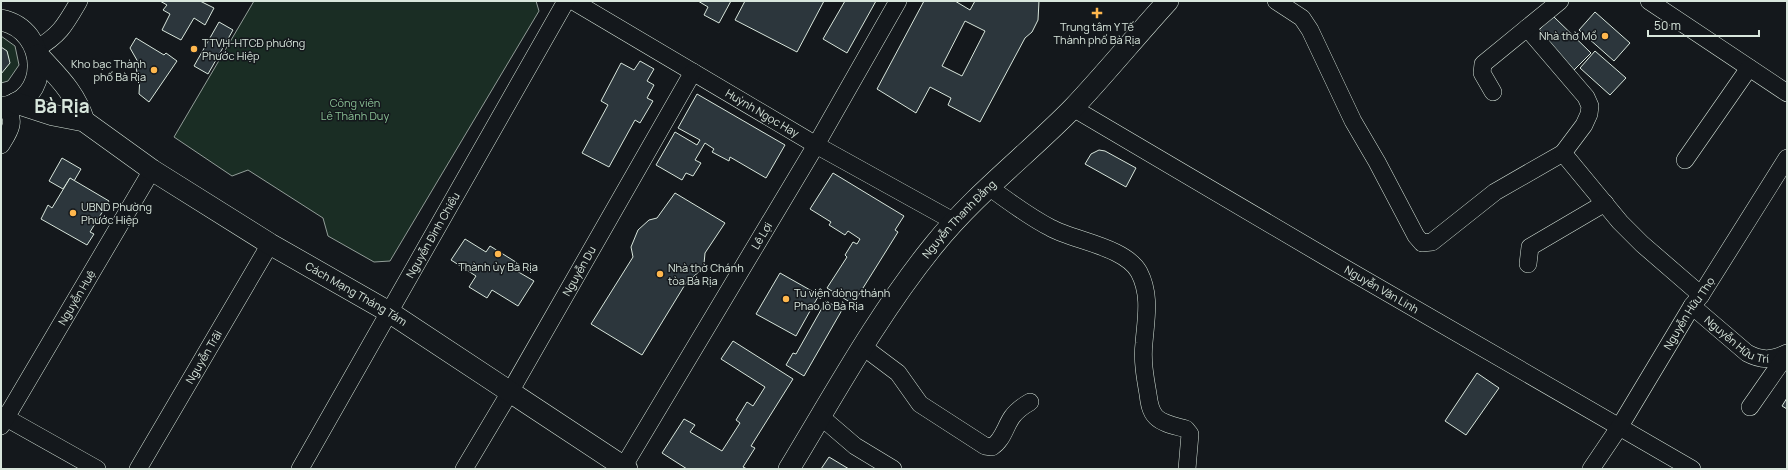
<svg xmlns="http://www.w3.org/2000/svg" width="1788" height="470" font-family="Manrope,sans-serif">
	<rect width="100%" height="100%" fill="#14181c"/>
	<!-- green -->
	<g fill="#1a2d24" stroke="#939e99">
		<path d="M254 1H536L539 11 390 261 374 262 328 236 323 218 248 170 232 176 174 137Z"/>
		<path d="M1 36 15 46 19 65 8 81 1 83Z"/>
	</g>
	<!-- building -->
	<g fill="#2c363c" stroke="#d8e6dc" fill-rule="evenodd">
		<path d="M160 1H200L214 8 205 25 194 18 181 40 162 30 170 14 163 10 167 5Z"/>
		<path d="M698 1H731L719 23 704 15 708 7Z"/>
		<path d="M745 1H824L797 52 735 20Z"/>
		<path d="M845 1H876L847 53 823 39Z"/>
		<path d="M924 1H955L970 10 975 1H1039L1038 20 1032 32 1025 38 980 122 948 105 951 98 930 87 916 113 877 89ZM965 21 985 31 962 76 942 66Z"/>
		<path d="M1595 12 1630 43 1614 61 1579 30Z"/>
		<path d="M1553 16 1591 53 1574 70 1538 31Z"/>
		<path d="M219 22 233 30 208 74 194 66Z"/>
		<path d="M136 38 164 55 166 53 177 61 149 102 139 94 140 76 138 77 135 63 138 62 130 48Z"/>
		<path d="M1 47 7 51 10 63 1 74Z"/>
		<path d="M1595 51 1626 78 1610 95 1580 68Z"/>
		<path d="M640 61 654 69 647 81 654 85 647 98 653 101 640 123 635 120 609 167 582 153 608 105 601 101 621 63 634 70Z"/>
		<path d="M697 94 785 145 766 178 730 157 729 161 712 152 714 149 705 143 695 160 701 163 693 176 686 173 682 180 656 165 675 132 697 145 700 140 678 128Z"/>
		<path d="M1099 150 1105 151 1136 168 1126 187 1085 164 1091 154Z"/>
		<path d="M62 158 81 169 74 181 70 178 63 189 49 181Z"/>
		<path d="M833 173 904 216 895 230 898 232 853 304 827 288 847 257 845 255 853 242 857 244 860 239 848 231 845 235 829 225 831 222 810 209Z"/>
		<path d="M70 178 109 201 90 232 94 234 87 245 41 219 48 205 52 208Z"/>
		<path d="M675 193 725 223 705 253 704 264 701 270 686 283 642 355 591 324 633 257 631 247 638 230 649 220 657 218Z"/>
		<path d="M465 239 486 252 490 246 519 264 515 270 534 281 518 306 492 290 487 298 469 287 476 276 451 260Z"/>
		<path d="M780 273 819 295 796 336 756 314Z"/>
		<path d="M826 301 842 310 804 376 786 365 793 353 796 354Z"/>
		<path d="M733 341 793 379 751 446 755 448 743 467 747 469H687L662 453 684 419 695 425 690 432 722 451 740 423 736 420 747 402 753 406 765 387 721 359Z"/>
		<path d="M1477 373 1499 388 1466 435 1445 421Z"/>
		<path d="M1787 398V409L1782 406Z"/>
		<path d="M829 457 849 469H821Z"/>
	</g>
	<g fill="none" stroke-linecap="round" stroke-linejoin="round">
		<!-- minor casing -->
		<g stroke="#d8e6dc" stroke-width="18">
			<g id="minor">
				<path id="s1" d="M573 1 816 145 955 222"/>
				<path d="M1276 1 1302 18 1310 30 1353 121 1377 162 1416 236 1422 243 1432 242 1495 192 1563 153 1584 125 1589 114 1590 106 1586 97 1527 28"/>
				<path d="M1649 1 1787 93"/>
				<path d="M36 49C60 35 65 25 79 1"/>
				<path d="M1493 92 1482 73 1483 64 1560 1"/>
				<path id="s2" d="M1073 108 1336 263 1692 469"/>
				<path d="M1 145C9 132 17 122 6 107"/>
				<path d="M1563 153 1620 222 1642 244 1701 295"/>
				<path d="M1685 160 1749 68"/>
				<path d="M990 188C1010 202 1029 217 1051 228 1075 241 1125 247 1139 272 1151 295 1146 318 1144 343 1142 360 1145 377 1148 394 1149 402 1150 411 1156 417 1163 424 1176 426 1186 429L1190 434 1187 469"/>
				<path d="M1528 264 1530 247 1605 203"/>
				<path id="s3" d="M1692 306 1747 353C1762 361 1772 360 1787 353"/>
				<path d="M862 346 898 373 920 404 985 446 992 447C1003 440 1005 427 1012 417 1017 410 1023 406 1030 402"/>
				<path d="M1750 407 1787 354"/>
				<path d="M1 415 97 469"/>
				<path d="M820 416 855 446 893 469"/>
				<path id="s4" d="M1 426 152 170"/>
				<path id="s5" d="M138 469 270 244"/>
				<path id="s6" d="M300 469 566 1"/>
				<path id="s7" d="M464 469 510 392 693 72"/>
				<path id="s8" d="M622 469 816 145 898 1"/>
				<path id="s9" d="M1591 469 1620 426 1692 306 1701 295 1787 158"/>
			</g>
		</g>
		<!-- major casing -->
		<g stroke="#d8e6dc" stroke-width="22">
			<g id="major">
				<path d="M1 20C50 30 51 102 1 108"/>
				<path d="M38 55C58 77 75 92 84 121"/>
				<path id="s10" d="M16 103 53 115 84 121 152 170 270 244 389 312 627 469"/>
				<path id="s11" d="M789 469C835 393 878 314 934 245 975 194 1028 154 1073 108 1106 73 1136 36 1168 1"/>
			</g>
		</g>
		<!-- minor -->
		<use href="#minor" stroke="#14181c" stroke-width="17"/>
		<!-- major -->
		<use href="#major" stroke="#14181c" stroke-width="21"/>
	</g>
	<!-- markers -->
	<g fill="#ffb74d" stroke="#14181c" stroke-width="1.5">
		<path d="M1095 7h4v4h4v4h-4v4h-4v-4h-4v-4h4z"/>
		<circle cx="1605" cy="36" r="4"/>
		<circle cx="194" cy="49" r="4"/>
		<circle cx="154" cy="70" r="4"/>
		<circle cx="73" cy="213" r="4"/>
		<circle cx="498" cy="254" r="4"/>
		<circle cx="660" cy="274" r="4"/>
		<circle cx="786" cy="299" r="4"/>
	</g>
	<g text-anchor="middle" stroke-width="3" stroke-linejoin="round" paint-order="stroke">
		<!-- poi labels -->
		<g font-size="11" fill="#d8e6dc" stroke="#14181c" text-anchor="start">
			<text x="1097" y="31" text-anchor="middle">Trung tâm Y Tế<tspan x="1097" dy="13">Thành phố Bà Rịa</tspan></text>
			<text x="1597" y="40" text-anchor="end">Nhà thờ Mồ</text>
			<text x="202" y="47">TTVH-HTCĐ phường<tspan x="202" dy="13">Phước Hiệp</tspan></text>
			<text x="146" y="68" text-anchor="end">Kho bạc Thành<tspan x="146" dy="13">phố Bà Rịa</tspan></text>
			<text x="81" y="211">UBND Phường<tspan x="81" dy="13">Phước Hiệp</tspan></text>
			<text x="498" y="271" text-anchor="middle">Thành ủy Bà Rịa</text>
			<text x="668" y="272">Nhà thờ Chánh<tspan x="668" dy="13">tòa Bà Rịa</tspan></text>
			<text x="794" y="297">Tu viện dòng thánh<tspan x="794" dy="13">Phao lô Bà Rịa</tspan></text>
		</g>
		<!-- park labels -->
		<g font-size="11" fill="#8ac095" stroke="#14181c">
			<text x="355" y="107">Công viên<tspan x="355" dy="13">Lê Thành Duy</tspan></text>
		</g>
		<!-- street labels -->
		<g font-size="11" fill="#d8e6dc" stroke="#14181c">
			<text dy="4" stroke="none"><textPath href="#s1" startOffset="220">Huỳnh Ngọc Hay</textPath></text>
			<text dy="4" stroke="none"><textPath href="#s11" startOffset="303">Nguyễn Thanh Đằng</textPath></text>
			<text dy="4" stroke="none"><textPath href="#s6" startOffset="269">Nguyễn Đình Chiểu</textPath></text>
			<text dy="4" stroke="none"><textPath href="#s8" startOffset="272">Lê Lợi</textPath></text>
			<text dy="4" stroke="none"><textPath href="#s7" startOffset="229">Nguyễn Du</textPath></text>
			<text dy="4" stroke="none"><textPath href="#s2" startOffset="358">Nguyễn Văn Linh</textPath></text>
			<text dy="4" stroke="none"><textPath href="#s10" startOffset="393">Cách Mạng Tháng Tám</textPath></text>
			<text dy="4" stroke="none"><textPath href="#s4" startOffset="149">Nguyễn Huệ</textPath></text>
			<text dy="4" stroke="none"><textPath href="#s9" startOffset="184">Nguyễn Hữu Thọ</textPath></text>
			<text dy="4" stroke="none"><textPath href="#s3" startOffset="57">Nguyễn Hữu Trí</textPath></text>
			<text dy="4" stroke="none"><textPath href="#s5" startOffset="130">Nguyễn Trãi</textPath></text>
		</g>
		<!-- town labels -->
		<g font-size="19" font-weight="bold" fill="#d8e6dc" stroke="#14181c">
			<text x="62" y="113">Bà Rịa</text>
		</g>
	</g>
	<!-- border -->
	<rect width="1788" height="470" fill="none" stroke="#d8e6dc" stroke-width="4"/>
	<!-- scale -->
	<path d="M1648 30v6h111v-6" fill="none" stroke="#d8e6dc" stroke-width="2"/>
	<text x="1654" y="30" font-size="12" fill="#d8e6dc" stroke="#14181c" stroke-width="3" paint-order="stroke">50 m</text>
</svg>
